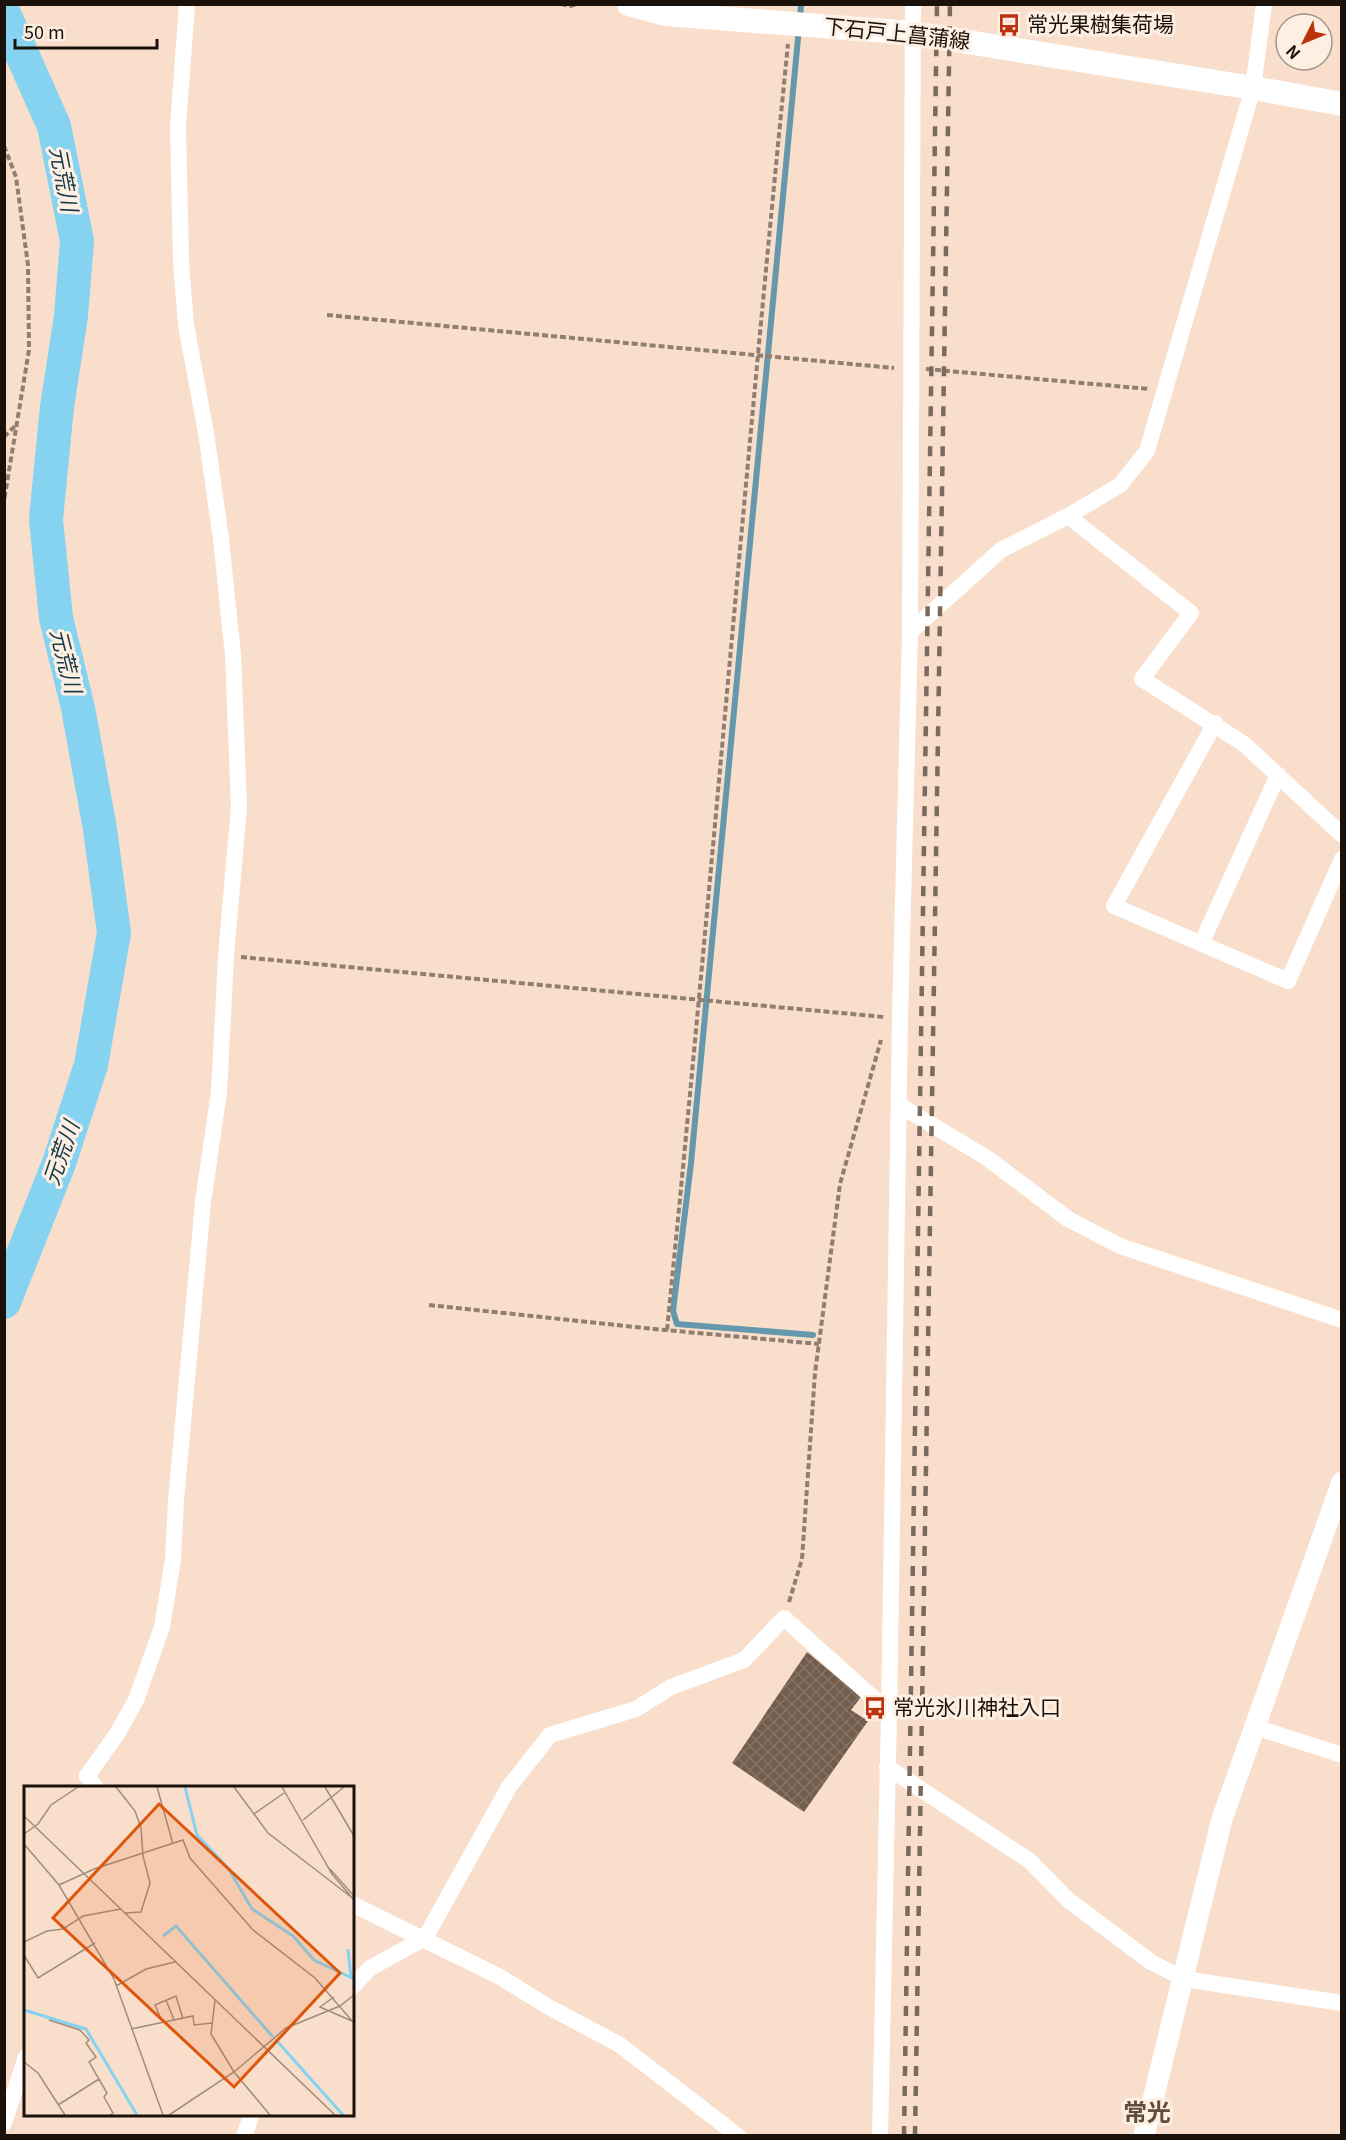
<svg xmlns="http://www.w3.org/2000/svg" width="1346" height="2140" font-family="Georgia,'Noto Sans JP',serif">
	<defs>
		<pattern id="building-cross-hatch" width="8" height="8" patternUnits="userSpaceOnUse" patternTransform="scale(1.5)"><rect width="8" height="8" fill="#725c4b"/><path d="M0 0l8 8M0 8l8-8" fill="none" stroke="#847366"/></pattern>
	</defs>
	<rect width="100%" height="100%" fill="#f9dfcb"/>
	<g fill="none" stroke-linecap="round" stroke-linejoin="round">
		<!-- stream -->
		<g stroke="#6598ac" stroke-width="6">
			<path d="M800 18 801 4"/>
			<path d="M799 28 691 1163 673 1311 677 1324 813 1335"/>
		</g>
		<!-- river -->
		<path stroke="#86d2f1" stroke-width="34" d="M4 14 54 126 77 241 71 316 57 407 46 519 56 618 78 708 100 829 114 933 91 1065 59 1163 4 1302"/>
	</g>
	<!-- building -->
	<path fill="url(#building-cross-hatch)" d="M807 1652 861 1697 851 1710 868 1721 804 1812 732 1763Z"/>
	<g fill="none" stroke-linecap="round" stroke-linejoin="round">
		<!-- path -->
		<g stroke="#907e70" stroke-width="4" stroke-dasharray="6 3" stroke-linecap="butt">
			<path d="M561 4 570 6 577 4"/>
			<path d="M4 146 16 177 28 265 29 350 4 501"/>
			<path d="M327 315 894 368"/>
			<path d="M926 369 1149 389"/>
			<path d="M4 437 16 425"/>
			<path d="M241 957 884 1017"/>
			<path d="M429 1305 654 1329 819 1344"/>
			<path d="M667 1330C710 902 745 472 788 44"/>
			<path d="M789 1602 802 1559 815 1373 840 1184 881 1040"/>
		</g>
		<!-- minor -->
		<g stroke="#fff" stroke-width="16">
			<path d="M1068 516 1191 613 1142 679 1244 744 1342 835"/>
			<path d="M910 632 1001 550 1068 516 1120 485 1147 451 1253 88 1264 4"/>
			<path d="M1215 723 1114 906 1288 981 1342 859"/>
			<path d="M1201 944 1278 775"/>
			<path d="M899 1105 987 1158 1068 1219 1120 1246 1342 1320"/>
			<path d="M1255 1727 1342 1755"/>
			<path d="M887 1767 1030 1861 1067 1899 1151 1962 1184 1979 1342 2003"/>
			<path d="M96 1788 87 1776 117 1734 136 1700 162 1627 173 1559 176 1501 203 1202 219 1092 226 956 239 807 233 655 221 539 206 433 186 325 181 261 178 126 187 4"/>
			<path d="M352 1904 500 1977 547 2006 620 2045 738 2136"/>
			<path d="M352 1987 370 1968 425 1938 509 1787 550 1735 636 1709 671 1687 744 1660 784 1618 889 1712"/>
			<path d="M4 2123 26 2057"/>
			<path d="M244 2136 252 2114"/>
			<path d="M880 2136 889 1712 900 1018 910 632 913 4"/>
		</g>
		<!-- tertiary -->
		<path stroke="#fff" stroke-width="21" d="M1144 2136 1222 1819 1342 1482"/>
		<!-- secondary -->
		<path stroke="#fff" stroke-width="24" d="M629 4 665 14 912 33 1253 88 1342 104"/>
		<!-- rail -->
		<g stroke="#7b6b5f" stroke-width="4.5" stroke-dasharray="10 10" stroke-linecap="butt">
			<path d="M904 2136 937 4"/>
			<path d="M915 2136 950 4"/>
		</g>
	</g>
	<!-- icons -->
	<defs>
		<g id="bus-bare" transform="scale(1.8)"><path d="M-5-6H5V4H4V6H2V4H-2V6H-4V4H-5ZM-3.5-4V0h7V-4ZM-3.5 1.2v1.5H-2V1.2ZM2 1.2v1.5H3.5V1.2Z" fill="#bc320f" stroke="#feefe3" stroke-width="2.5" paint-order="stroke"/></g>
	</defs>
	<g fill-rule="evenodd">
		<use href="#bus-bare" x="1009" y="25"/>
		<use href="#bus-bare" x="875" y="1708"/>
	</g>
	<g text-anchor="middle" stroke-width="6" stroke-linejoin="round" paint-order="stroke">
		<!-- poi labels -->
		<g font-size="21" fill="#19110a" stroke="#feefe3" text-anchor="start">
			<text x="1027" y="32">常光果樹集荷場</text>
			<text x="893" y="1715">常光氷川神社入口</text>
		</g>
		<!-- street labels -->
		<g font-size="21" fill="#19110a" stroke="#feefe3">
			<text transform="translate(897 34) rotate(6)" y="7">下石戸上菖蒲線</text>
		</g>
		<!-- water labels -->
		<g font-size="22" font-style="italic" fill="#173a48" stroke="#feefe3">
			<text transform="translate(64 179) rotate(79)" y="8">元荒川</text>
			<text transform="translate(66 661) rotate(76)" y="8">元荒川</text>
			<text transform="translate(61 1153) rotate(-71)" y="8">元荒川</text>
		</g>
		<!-- quarter labels -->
		<g font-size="24" font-weight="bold" fill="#624c3c" stroke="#feefe3">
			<text x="1147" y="2121">常光</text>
		</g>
	</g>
	<!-- overview -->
	<g transform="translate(24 1786)">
		<rect width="330" height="330" fill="#f9dfcb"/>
		<path fill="none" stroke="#86d2f1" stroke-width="3" d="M161 1 173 49 204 82 228 123 269 150 290 174 330 193M139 150 152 140 249 251M324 163 327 191M0 224 62 243 113 329M252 254 319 329"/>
		<path fill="none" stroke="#9f8d7e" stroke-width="1.5" d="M92 1 111 25 117 42 119 70 126 97 117 126 101 127M133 1 149 58M210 1 244 47 327 111M258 1 308 88 330 114M301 1 330 50M230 28 260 7M0 30 311 329M279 34 320 1M0 48 14 38 27 19 54 1M0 58 35 99 90 193 139 329M306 83 330 110M35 99 70 83 159 54 166 72 229 144 291 192 329 236M0 156 23 145 39 143 59 130 97 123M0 169 14 192 71 157M92 200 122 183 151 176M310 211 296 221 328 235M142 214 150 234M191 214 187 248 210 286 246 329M25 234 56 244 65 254 62 257 72 271 65 276 83 307 80 311 89 327 86 329M138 235 131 219 152 210 159 233M107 243 169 230 170 239 188 237M0 276 14 287 41 329M34 319 75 293M145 329 210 286 262 242 316 220 330 209"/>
		<path fill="#de550c" fill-opacity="0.15" stroke="#de550c" stroke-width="3" d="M135 18 316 187 210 301 29 132Z"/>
		<rect width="330" height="330" fill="none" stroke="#19110a" stroke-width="3"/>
	</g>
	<!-- border -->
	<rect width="1346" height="2140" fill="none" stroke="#19110a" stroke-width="12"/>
	<!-- north arrow -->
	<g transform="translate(1304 42) rotate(227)"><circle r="28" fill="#feefe3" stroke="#a2968c" stroke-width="1.5"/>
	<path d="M0-4.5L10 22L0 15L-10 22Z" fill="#bc320f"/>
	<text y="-9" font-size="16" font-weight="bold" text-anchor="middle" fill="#19110a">N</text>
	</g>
	<!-- scale -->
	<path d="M15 39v9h142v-9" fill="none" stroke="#19110a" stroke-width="3"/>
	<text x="24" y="39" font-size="18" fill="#19110a" stroke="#feefe3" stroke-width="4.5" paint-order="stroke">50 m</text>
</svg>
